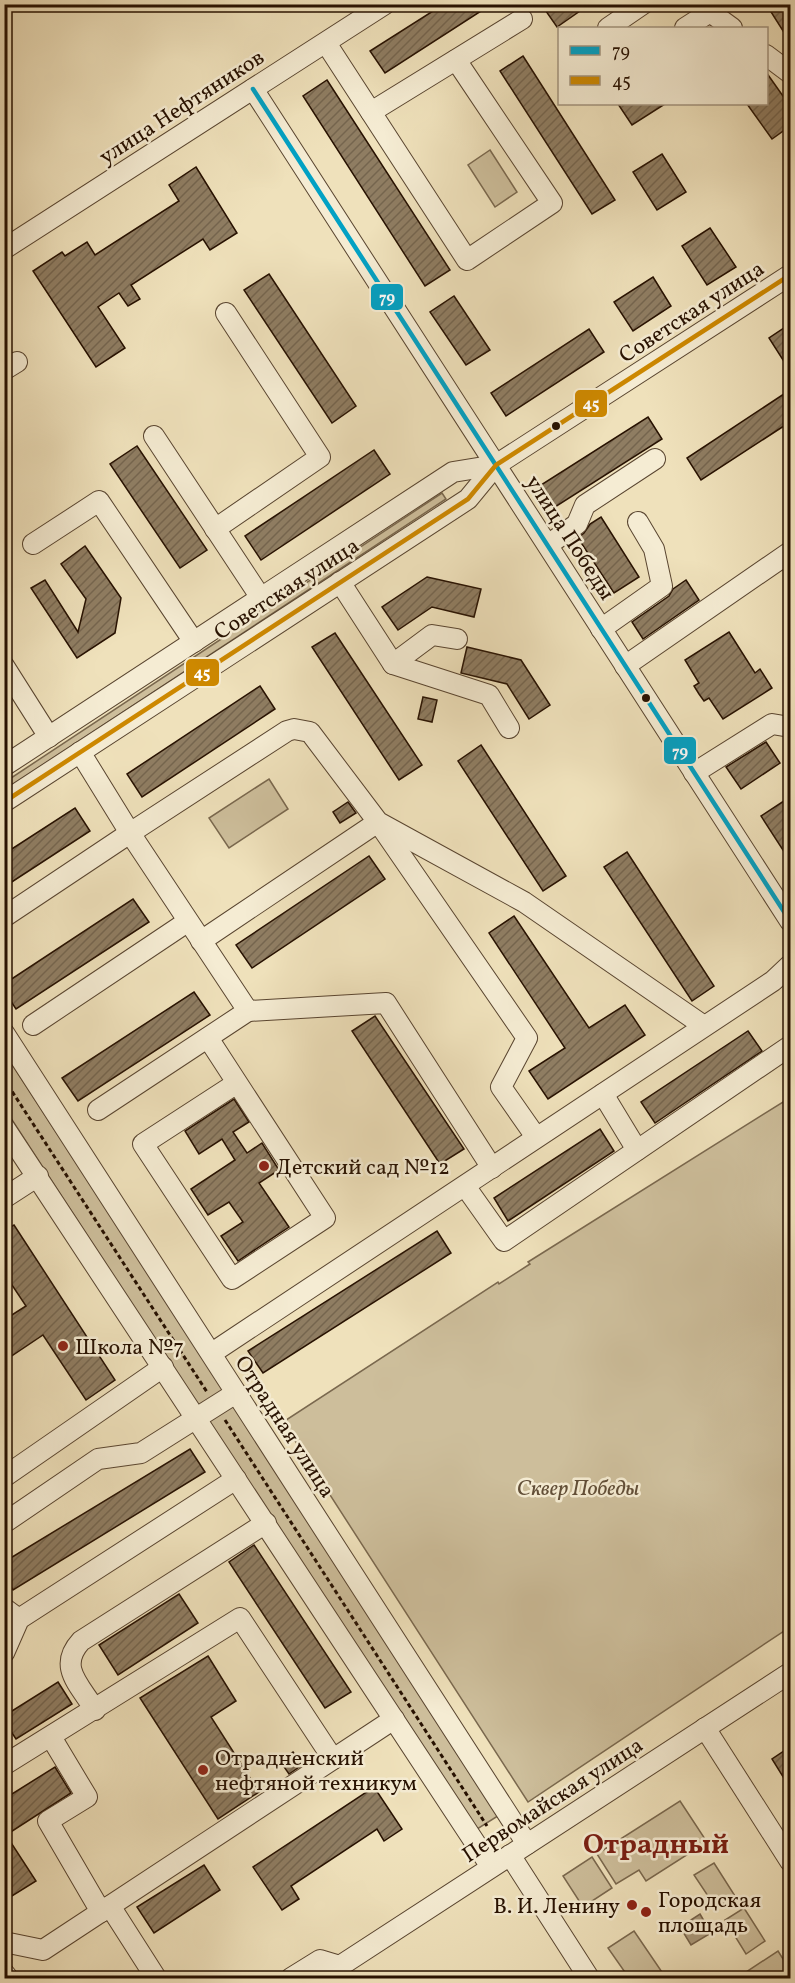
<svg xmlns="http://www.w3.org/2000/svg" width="795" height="1983" font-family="Vollkorn,serif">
	<defs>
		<pattern id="water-ripples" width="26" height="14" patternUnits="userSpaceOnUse" patternTransform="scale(1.5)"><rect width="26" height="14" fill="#ab9a7c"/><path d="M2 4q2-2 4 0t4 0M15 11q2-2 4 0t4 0" fill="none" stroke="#8b7c63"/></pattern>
		<pattern id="building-hatch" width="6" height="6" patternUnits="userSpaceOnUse" patternTransform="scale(1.5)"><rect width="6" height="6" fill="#8f7d62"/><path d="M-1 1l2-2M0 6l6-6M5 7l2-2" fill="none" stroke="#75654e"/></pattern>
	</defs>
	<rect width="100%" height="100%" fill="#efe1bb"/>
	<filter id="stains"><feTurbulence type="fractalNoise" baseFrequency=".00333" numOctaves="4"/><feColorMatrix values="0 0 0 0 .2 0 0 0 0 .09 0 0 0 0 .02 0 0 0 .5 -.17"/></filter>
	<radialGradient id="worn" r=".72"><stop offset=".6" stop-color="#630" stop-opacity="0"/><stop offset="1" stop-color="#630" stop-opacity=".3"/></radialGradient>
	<!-- green -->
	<g fill="#cdbe9b" stroke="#7a684e" stroke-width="1.5">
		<path d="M490 150 517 192 495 207 468 165Z"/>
		<path d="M442 493 446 499 5 790V782Z"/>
		<path d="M269 779 288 809 229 848 209 818Z"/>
		<path d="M4 1052 501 1814 474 1831 5 1109Z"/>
		<path d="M783 1102 790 1113V1627L528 1802 283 1422 498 1282 499 1284 530 1264 528 1262Z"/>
		<path d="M680 1801 707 1842 646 1881 639 1870 616 1884 597 1854Z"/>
		<path d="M592 1857 612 1888 583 1907 563 1876Z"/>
		<path d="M714 1863 735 1896 716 1908 694 1875Z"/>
		<path d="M744 1908 765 1941 746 1954 725 1920Z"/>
		<path d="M634 1931 666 1978H629L608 1948Z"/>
		<path d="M778 1951 790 1970V1978H737Z"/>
	</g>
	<!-- water -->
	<path fill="url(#water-ripples)" stroke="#76634b" stroke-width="1.5" d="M700 1914 711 1933 691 1945 680 1927Z"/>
	<!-- building -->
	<g fill="url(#building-hatch)" stroke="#271101" stroke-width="1.5">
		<path d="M444 4H492L385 73 370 51Z"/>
		<path d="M541 4H590L557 27Z"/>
		<path d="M766 4H790V42Z"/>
		<path d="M523 56 615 200 592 214 500 71Z"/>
		<path d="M766 72 790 106V126L772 139 747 104H766Z"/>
		<path d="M327 80 450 270 425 286 303 96Z"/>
		<path d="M618 104H665L632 125Z"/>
		<path d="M662 154 686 192 657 210 633 172Z"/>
		<path d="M196 167 237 233 210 250 203 239 131 285 140 299 128 306 119 293 98 307 125 348 96 367 33 271 62 252 65 256 87 242 95 255 179 201 169 185Z"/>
		<path d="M710 228 736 267 707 285 682 246Z"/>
		<path d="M269 274 356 406 332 423 244 290Z"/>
		<path d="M653 277 671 306 633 331 614 302Z"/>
		<path d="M454 296 490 350 466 365 430 312Z"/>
		<path d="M790 324V371L769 338Z"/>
		<path d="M589 329 604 352 506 416 491 393Z"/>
		<path d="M790 390V422L701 480 687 458Z"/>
		<path d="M648 417 662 439 555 507 541 485Z"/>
		<path d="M137 446 207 550 180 568 110 464Z"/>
		<path d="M374 450 390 474 261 560 245 536Z"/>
		<path d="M601 517 639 577 614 593 578 538 584 533 590 524Z"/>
		<path d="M85 546 121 598 115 633 77 658 31 588 45 580 78 632 86 599 61 564Z"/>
		<path d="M427 577 481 589 474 617 432 607 398 630 382 607Z"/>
		<path d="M686 580 699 600 643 639 632 622 669 596 673 589Z"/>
		<path d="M729 632 755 673 760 669 772 688 723 719 709 698 704 701 699 694 694 686 699 683 685 660Z"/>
		<path d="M335 633 422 765 399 780 312 647Z"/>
		<path d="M467 647 521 660 550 705 529 719 507 684 461 673Z"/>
		<path d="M260 686 275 709 142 797 127 774Z"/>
		<path d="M423 697 437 700 432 722 418 719Z"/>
		<path d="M766 742 780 763 741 789 726 767Z"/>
		<path d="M481 745 566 876 543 891 458 761Z"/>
		<path d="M790 797V861L761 816Z"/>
		<path d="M348 802 356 813 340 823 333 812Z"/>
		<path d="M75 808 90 831 4 887V854Z"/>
		<path d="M627 852 714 986 692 1001 604 867Z"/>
		<path d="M369 856 385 879 252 968 236 945Z"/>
		<path d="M133 899 149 922 16 1009 4 991V984Z"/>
		<path d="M514 916 589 1028 625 1005 645 1035 548 1099 529 1071 565 1048 489 933Z"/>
		<path d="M194 992 210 1015 78 1101 62 1078Z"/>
		<path d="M375 1016 464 1149 440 1164 352 1031Z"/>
		<path d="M748 1031 762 1051 655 1123 641 1102Z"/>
		<path d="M234 1099 249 1122 233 1132 247 1153 262 1143 279 1170 259 1183 289 1227 238 1261 221 1236 243 1222 229 1202 208 1215 191 1189 235 1160 222 1139 199 1154 185 1131Z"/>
		<path d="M600 1129 614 1151 508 1221 494 1198Z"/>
		<path d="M14 1225 115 1380 86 1400 43 1335 4 1361V1320L26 1306 4 1273V1231Z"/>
		<path d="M437 1231 451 1253 263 1373 248 1351Z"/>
		<path d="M190 1449 205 1472 13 1590 4 1576V1562Z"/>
		<path d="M254 1545 351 1692 325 1708 229 1562Z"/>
		<path d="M179 1594 198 1623 118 1675 99 1645Z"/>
		<path d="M208 1656 236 1701 211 1717 259 1792 218 1819 140 1698Z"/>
		<path d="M58 1682 72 1704 16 1739 4 1721V1716Z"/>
		<path d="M790 1747V1788L772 1759Z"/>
		<path d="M293 1752 302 1765 289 1774 280 1761Z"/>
		<path d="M55 1767 71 1793 6 1835 36 1881 4 1901V1799Z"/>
		<path d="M374 1787 402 1829 384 1841 377 1829 291 1886 299 1899 282 1910 253 1867Z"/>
		<path d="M204 1865 220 1890 154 1933 137 1907Z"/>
	</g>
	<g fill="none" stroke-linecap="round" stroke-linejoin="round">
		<!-- minor casing -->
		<g stroke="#594530" stroke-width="22">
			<g id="minor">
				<path d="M706 4 710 12 732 28"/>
				<path d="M608 28 643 4"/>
				<path d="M685 28 710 12"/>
				<path d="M326 43 467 260 552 203 456 60"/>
				<path d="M766 55 790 73"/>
				<path d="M253 89 790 921"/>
				<path d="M371 112 522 19"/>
				<path d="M4 249 385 4"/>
				<path d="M4 370 17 362"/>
				<path d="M154 436 261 598"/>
				<path d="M215 529 320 457 226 313"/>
				<path d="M33 544 99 501 194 642"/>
				<path d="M548 545 577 524 585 505 655 459"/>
				<path d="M340 582 393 664 489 695 509 728"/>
				<path d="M601 629 662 586 654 549 638 522"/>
				<path d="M393 664 432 635 457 639"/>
				<path d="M4 666 49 737"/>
				<path d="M625 666 790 552"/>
				<path d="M80 752 130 833 287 731 294 729 310 732 378 822 524 902 704 1026"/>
				<path d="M4 766 453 472 496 465"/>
				<path d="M694 773 772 724 790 727"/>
				<path d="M4 802 468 499 496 465 790 275"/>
				<path d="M4 917 130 833 248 1011 386 1003 492 1168"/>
				<path d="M201 941 378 822 527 1038 501 1087 536 1137"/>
				<path d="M33 1025 187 922"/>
				<path d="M4 1033 527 1844"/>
				<path d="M208 1038 325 1218 232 1279 143 1144 237 1083"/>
				<path d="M603 1094 637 1150"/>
				<path d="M98 1110 248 1011"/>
				<path d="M4 1127 491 1867"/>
				<path d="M465 1186 504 1241 790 1046"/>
				<path d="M4 1198 38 1176"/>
				<path d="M212 1353 773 981 790 965"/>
				<path d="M4 1477 163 1367"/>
				<path d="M4 1523 98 1459 141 1453 236 1393"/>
				<path d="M4 1608 19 1619"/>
				<path d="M4 1653 19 1619 236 1479"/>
				<path d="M95 1710C80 1685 57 1667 81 1641L266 1523"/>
				<path d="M705 1728 790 1861"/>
				<path d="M51 1737 87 1797 48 1821 101 1912"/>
				<path d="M4 1765 240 1618 333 1759"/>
				<path d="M510 1855 589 1978"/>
				<path d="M110 1906 156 1978"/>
				<path d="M4 1942 43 1950 394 1719"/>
				<path d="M4 1973 8 1978"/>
				<path d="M291 1978 320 1960 340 1966 790 1673"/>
			</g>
		</g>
		<!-- path -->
		<g stroke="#271101" stroke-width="3" stroke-dasharray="4.5 3" stroke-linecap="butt">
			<path d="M4 1079 207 1392"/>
			<path d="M225 1420 487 1826"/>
		</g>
		<!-- minor -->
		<use href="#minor" stroke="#f5ecd3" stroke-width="20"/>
		<!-- bus-1 casing -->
		<g stroke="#f5ecd3" stroke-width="9">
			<path id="bus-1" d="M253 89 790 921"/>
		</g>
		<!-- bus-2 casing -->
		<g stroke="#f5ecd3" stroke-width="9">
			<path id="bus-2" d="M4 802 468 499 496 465 790 275"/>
		</g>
		<!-- bus-1 -->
		<use href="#bus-1" stroke="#02a1c4" stroke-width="4.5"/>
		<!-- bus-2 -->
		<use href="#bus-2" stroke="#cd8800" stroke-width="4.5"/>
	</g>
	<!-- markers -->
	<g fill="#271101" stroke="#f5ecd3" stroke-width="2">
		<circle cx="556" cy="426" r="5"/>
		<circle cx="646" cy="698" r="5"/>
	</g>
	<g fill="#8f2418" stroke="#f5ecd3" stroke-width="2">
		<circle cx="264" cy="1166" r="6"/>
		<circle cx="63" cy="1346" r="6"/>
		<circle cx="203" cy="1770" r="6"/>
		<circle cx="632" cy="1905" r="6"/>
		<circle cx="646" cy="1912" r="6"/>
	</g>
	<g text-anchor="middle" stroke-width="5" stroke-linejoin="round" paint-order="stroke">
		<!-- street labels -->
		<g font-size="22" fill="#271101" stroke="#f5ecd3">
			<text transform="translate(181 106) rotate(-33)" y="8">улица Нефтяников</text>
			<text transform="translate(691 311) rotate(-33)" y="8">Советская улица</text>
			<text transform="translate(571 537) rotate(57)" y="8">улица Победы</text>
			<text transform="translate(286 588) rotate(-33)" y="8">Советская улица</text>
			<text transform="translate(286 1426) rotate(57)" y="8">Отрадная улица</text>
			<text transform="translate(552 1799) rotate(-33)" y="8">Первомайская улица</text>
		</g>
		<!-- poi labels -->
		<g font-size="22" fill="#271101" stroke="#f5ecd3" text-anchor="start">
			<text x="276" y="1174">Детский сад №12</text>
			<text x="75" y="1354">Школа №7</text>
			<text x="215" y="1765">Отрадненский<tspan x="215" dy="25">нефтяной техникум</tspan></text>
			<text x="658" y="1907">Городская<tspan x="658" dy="25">площадь</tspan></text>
			<text x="620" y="1913" text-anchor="end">В. И. Ленину</text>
		</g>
		<!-- park labels -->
		<g font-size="22" font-style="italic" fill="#614e37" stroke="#f5ecd3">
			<text x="578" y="1495">Сквер Победы</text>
		</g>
		<!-- district labels -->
		<g font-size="28" font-weight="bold" fill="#7a1f14" stroke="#f5ecd3">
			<text x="656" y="1853">Отрадный</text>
		</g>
	</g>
	<g stroke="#f5ecd3" stroke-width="2">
		<rect x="370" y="283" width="34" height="28" rx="6" fill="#02a1c4"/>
		<rect x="574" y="389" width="34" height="29" rx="6" fill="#cd8800"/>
		<rect x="185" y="658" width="35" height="29" rx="6" fill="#cd8800"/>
		<rect x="663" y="736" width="34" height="29" rx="6" fill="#02a1c4"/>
	</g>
	<g font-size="16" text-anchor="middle" font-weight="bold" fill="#fff">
		<text x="387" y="303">79</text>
		<text x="591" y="409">45</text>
		<text x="202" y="678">45</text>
		<text x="680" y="757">79</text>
	</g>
	<!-- margin -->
	<rect width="795" height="1983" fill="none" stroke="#efe1bb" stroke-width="24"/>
	<rect x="6" y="6" width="783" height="1971" fill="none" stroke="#271101" stroke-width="3"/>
	<rect x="12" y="12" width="771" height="1959" fill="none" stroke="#271101" stroke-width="1.5"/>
	<!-- legend -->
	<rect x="558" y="27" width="210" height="78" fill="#f5ecd3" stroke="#a3947f" stroke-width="1.5"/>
	<rect x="570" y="46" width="30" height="9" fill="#02a1c4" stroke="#a3947f" stroke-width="1.5"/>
	<text x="612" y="57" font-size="18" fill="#271101">79</text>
	<rect x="570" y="76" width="30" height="9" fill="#cd8800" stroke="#a3947f" stroke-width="1.5"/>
	<text x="612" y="87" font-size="18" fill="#271101">45</text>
	<rect width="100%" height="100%" filter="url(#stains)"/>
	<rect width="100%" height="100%" fill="url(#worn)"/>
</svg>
